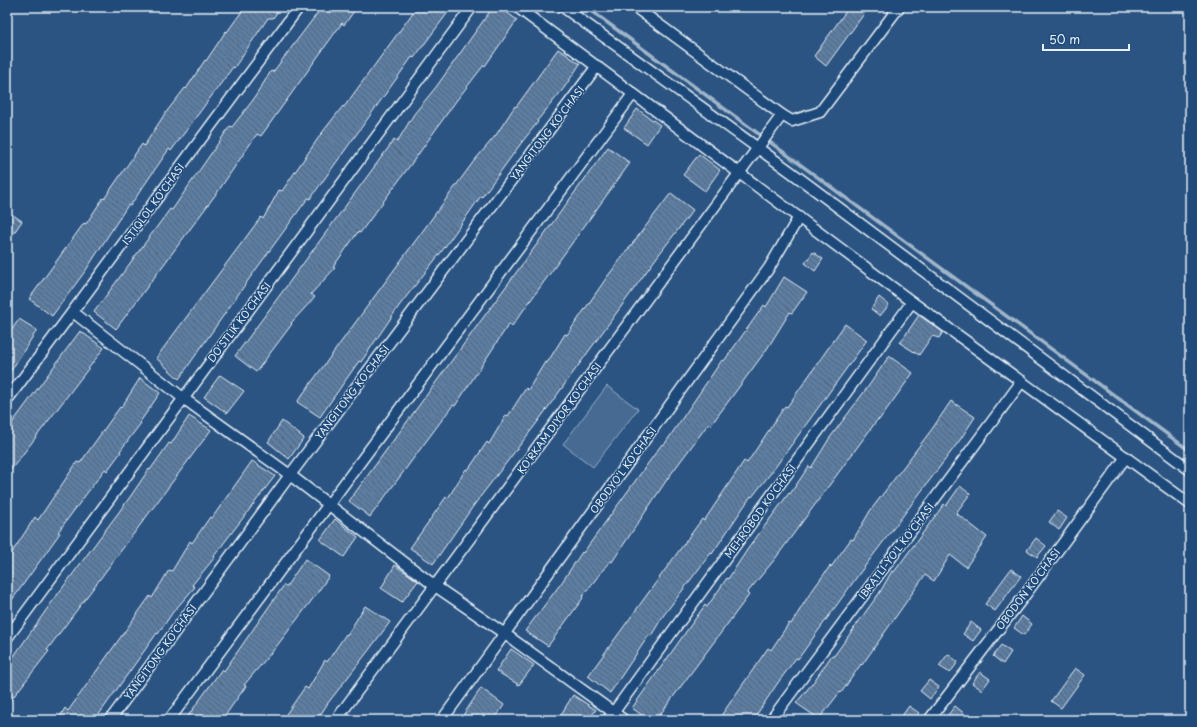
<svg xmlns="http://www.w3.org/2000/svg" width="1197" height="727" font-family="'Playpen Sans',sans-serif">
	<defs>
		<pattern id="building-back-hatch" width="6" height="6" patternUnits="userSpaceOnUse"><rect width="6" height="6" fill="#5d7da1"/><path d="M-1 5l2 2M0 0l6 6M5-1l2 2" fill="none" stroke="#53657a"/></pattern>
	</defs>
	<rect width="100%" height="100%" fill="#2b5482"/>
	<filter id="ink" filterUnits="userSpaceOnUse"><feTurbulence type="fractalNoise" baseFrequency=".025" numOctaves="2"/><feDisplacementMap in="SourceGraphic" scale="8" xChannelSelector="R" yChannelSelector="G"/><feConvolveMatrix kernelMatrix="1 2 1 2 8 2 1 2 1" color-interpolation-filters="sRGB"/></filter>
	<g filter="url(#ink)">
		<!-- park -->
		<path fill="#476b93" stroke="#98aec6" d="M607 386 638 409 593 467 563 444Z"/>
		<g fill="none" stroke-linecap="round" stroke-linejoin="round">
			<!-- stream -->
			<path stroke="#a0b6cb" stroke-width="3.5" d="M586 7 1190 451"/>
		</g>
		<!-- building -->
		<g fill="url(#building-back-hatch)" stroke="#e8f1f8">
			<path d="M245 7H281L273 18H268L234 68 233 67 171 151 169 149 130 206 128 205 86 270 52 316 29 299 84 223 86 224 103 198 104 199 142 144 144 146 164 115 185 88 186 89 205 60 206 61 226 31 227 32Z"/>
			<path d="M322 7H357L344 25 342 23 261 136 257 134 219 190 116 329 94 312 170 209 172 210 230 126 232 127 253 100 271 71 273 72Z"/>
			<path d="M417 7H452L414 58 412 57 310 199 308 198 249 279 179 379 156 358 261 217 263 219 279 190 282 191 321 134 343 106 344 107Z"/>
			<path d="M493 7H500L517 20 485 66 484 65 456 101 417 156 360 233 358 232 333 267 335 268 311 294 315 297 291 323 292 324 256 372 235 356 394 140 397 142 414 114 436 87Z"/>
			<path d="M849 7H869L826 66 814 56Z"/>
			<path d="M558 49 580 64 564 88 537 121 538 122 522 142 482 197 481 196 442 251 399 306 361 362 359 361 320 417 297 402 474 161 496 135 515 106 516 107Z"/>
			<path d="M637 109 660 125 647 144 624 128Z"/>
			<path d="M608 147 630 163 512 326 509 324 455 406 453 405 370 517 349 501Z"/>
			<path d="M699 154 720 170 705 191 683 175Z"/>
			<path d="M671 193 693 210 657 257 536 424 474 505 433 564 410 548 446 497 448 498 466 469 468 470 487 442 489 444 506 415 508 416 526 388 528 390 545 362 547 363 565 334 567 335 607 277Z"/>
			<path d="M7 211 22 221 7 243Z"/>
			<path d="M813 252 823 259 815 271 805 263Z"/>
			<path d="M784 277 807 292 792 313 790 312 767 349 711 425 709 423 668 478 612 562 610 561 582 597 583 598 548 646 525 631 562 582 582 552 583 553 662 444 664 445 722 360 724 361 764 305 766 307Z"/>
			<path d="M879 297 889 305 880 316 871 309Z"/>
			<path d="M919 315 943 332 939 338 932 336 919 355 900 343Z"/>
			<path d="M19 319 37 330 7 377V337Z"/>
			<path d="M845 324 867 340 774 469 752 497 751 496 712 554 711 553 663 616 651 636 649 635 610 693 588 676 702 519 704 521 744 461 747 463 785 406 787 407Z"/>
			<path d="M80 331 104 348 7 475V430Z"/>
			<path d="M889 356 913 373 879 420 878 419 775 559 747 593 749 595 656 720H649L632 708 705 605 707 607 727 578 728 579 747 550 789 493 790 494 809 466 811 468 829 439 870 384Z"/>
			<path d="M220 375 244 391 227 413 204 397Z"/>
			<path d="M140 378 160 393 140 422 141 423 120 451 121 452 107 471 105 469 58 532 60 533 7 607V560L35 517 38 520 77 462 80 463 120 407 121 408Z"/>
			<path d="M951 401 975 417 960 440 859 574 798 659 796 658 777 684 753 720H718L768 648 771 650 789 623 791 624 809 595 830 566 831 567 851 539 853 540 870 511 932 429Z"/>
			<path d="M189 416 211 430 47 650 49 651 7 705V666L49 606 130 497 149 469 150 470 169 443 171 444Z"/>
			<path d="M282 421 304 438 289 459 268 442Z"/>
			<path d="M252 461 275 476 214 556 215 557 192 585 195 587 173 612 158 634 157 633 95 720H58L65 708 68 711 150 596 152 598 169 570 172 571 190 541 192 543 210 517 212 518Z"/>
			<path d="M960 486 970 494 956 513 987 537 966 567 950 555 934 581 925 575 862 665 861 664 841 693 840 692 819 719 796 703 812 684 832 655 834 656 880 592 892 571 894 572 944 504 946 506Z"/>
			<path d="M1057 511 1067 518 1059 530 1049 522Z"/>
			<path d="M335 519 358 537 344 557 320 540Z"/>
			<path d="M1036 538 1046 546 1037 557 1027 550Z"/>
			<path d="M305 559 329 576 315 596 276 647 244 685 246 686 222 720H185L222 669 224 671 284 585 286 587Z"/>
			<path d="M395 565 418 581 402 602 381 588Z"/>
			<path d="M1011 569 1021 576 995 611 985 604Z"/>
			<path d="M365 606 390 622 369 650 328 703 317 720H282L305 687 308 689 325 660 327 662 346 634 347 635Z"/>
			<path d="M1022 616 1032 624 1024 635 1014 628Z"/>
			<path d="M971 622 981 630 973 641 963 634Z"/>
			<path d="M1001 645 1011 652 1003 664 993 656Z"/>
			<path d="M511 649 534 665 519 685 496 671Z"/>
			<path d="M948 654 958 662 950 673 939 666Z"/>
			<path d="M1075 668 1085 675 1061 708 1051 701Z"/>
			<path d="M980 672 990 679 982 690 972 683Z"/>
			<path d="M929 680 939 687 930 699 920 691Z"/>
			<path d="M481 688 504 705 494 720H460Z"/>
			<path d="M573 695 596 710 588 720H566L560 716Z"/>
			<path d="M909 706 919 713 914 720H899Z"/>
			<path d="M955 706 965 714 960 720H944Z"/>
		</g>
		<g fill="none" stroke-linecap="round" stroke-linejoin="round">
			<!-- street casing -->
			<g stroke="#e8f1f8" stroke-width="13">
				<g id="street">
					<path d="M517 7 912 302 1190 504"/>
					<path d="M563 7 791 172 1190 470"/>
					<path d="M635 7 782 115 792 121 820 112 899 7"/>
					<path d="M73 312 183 398 290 475 435 586 505 634 624 720"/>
					<path d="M7 400 299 7"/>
					<path d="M7 638 472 7"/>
					<path d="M110 720 290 475 597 66"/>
					<path d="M169 720 633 94"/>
					<path d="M336 720 782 115"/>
					<path d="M442 720 769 268 799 217"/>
					<path d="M608 720 912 302"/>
					<path d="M771 720 1022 381"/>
					<path d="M929 720 1025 595 1126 457"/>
				</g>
			</g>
			<!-- street -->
			<use href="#street" stroke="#1f4a7a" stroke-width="10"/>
		</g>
	</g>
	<g text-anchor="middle" stroke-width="3" stroke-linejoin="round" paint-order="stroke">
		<!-- street labels -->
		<g font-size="10" fill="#e8f1f8" stroke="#1f4a7a">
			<text transform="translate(547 133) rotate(-53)" y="4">YANGITONG KO'CHASI</text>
			<text transform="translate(153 204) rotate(-54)" y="4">ISTIQLOL KO'CHASI</text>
			<text transform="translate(239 322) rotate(-53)" y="4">DO'STLIK KO'CHASI</text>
			<text transform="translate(352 392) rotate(-53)" y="4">YANGITONG KO'CHASI</text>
			<text transform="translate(559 418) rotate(-54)" y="4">KO'RKAM DIYOR KO'CHASI</text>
			<text transform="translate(623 470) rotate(-54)" y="4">OBODYO'L KO'CHASI</text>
			<text transform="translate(760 511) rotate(-54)" y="4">MEHROBOD KO'CHASI</text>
			<text transform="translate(896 551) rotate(-53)" y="4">IBRATLI-YO'L KO'CHASI</text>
			<text transform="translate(1028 589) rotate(-53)" y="4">OBODON KO'CHASI</text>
			<text transform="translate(160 652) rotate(-54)" y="4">YANGITONG KO'CHASI</text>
		</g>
	</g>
	<!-- margin -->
	<rect width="1197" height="727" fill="none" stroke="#1f4a7a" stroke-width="24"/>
	<rect x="12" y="12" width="1173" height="703" fill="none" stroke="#e8f1f8" stroke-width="1.5" filter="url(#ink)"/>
	<!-- scale -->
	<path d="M1043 44v6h86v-6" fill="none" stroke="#e8f1f8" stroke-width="2"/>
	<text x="1049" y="44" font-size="12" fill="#e8f1f8" stroke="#1f4a7a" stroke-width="3" paint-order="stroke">50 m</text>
</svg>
